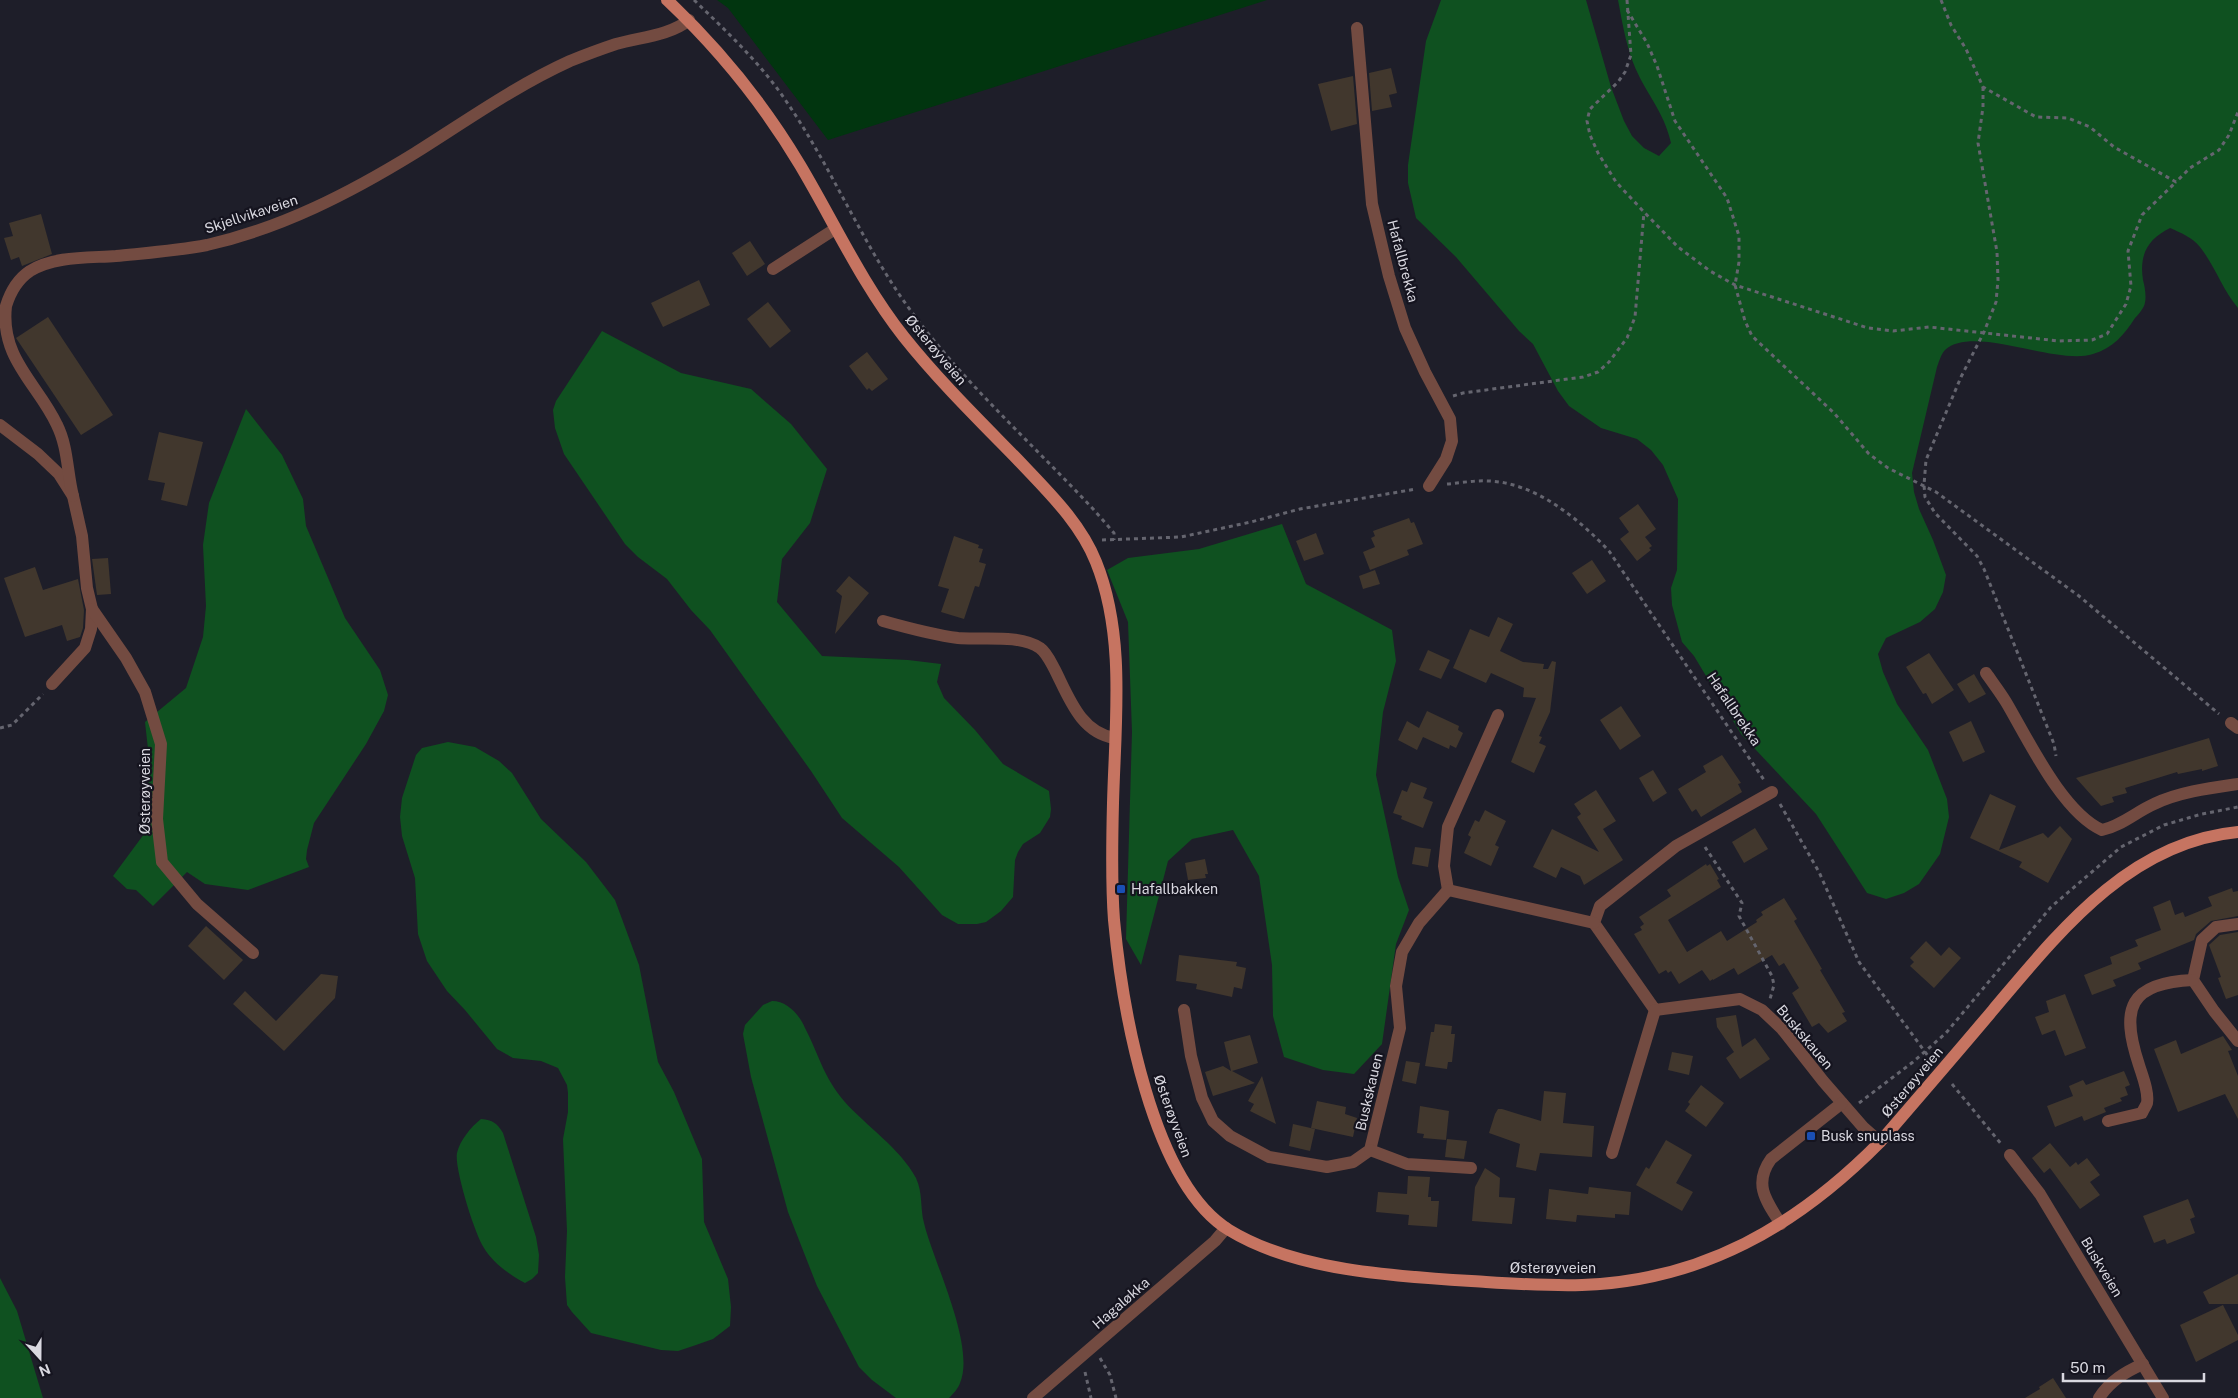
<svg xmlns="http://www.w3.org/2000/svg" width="2238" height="1398" font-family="'Public Sans',sans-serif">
	<rect width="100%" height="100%" fill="#1e1e29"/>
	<!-- green -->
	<path fill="#01350f" d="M717 0H1267L828 140 728 8Z"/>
	<!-- forest -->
	<g fill="#0f5120">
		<path d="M1441 0H1586L1611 87 1624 121 1632 136 1644 148 1659 156 1671 143C1665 116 1652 101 1640 78 1627 53 1623 26 1618 0H2238V308C2222 289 2215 266 2200 247 2192 237 2181 233 2170 228 2148 239 2139 254 2143 280 2145 287 2147 299 2144 306 2142 310 2138 315 2135 318 2124 335 2113 348 2093 354 2056 366 1974 324 1945 350 1941 354 1939 362 1937 367L1912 473 1914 492 1919 509 1933 540 1946 575 1943 592 1935 609 1920 622 1886 638 1878 654 1883 672 1897 704 1928 750 1947 799 1949 817 1940 854 1919 884 1904 893 1886 899 1867 893 1816 814 1741 734 1694 656 1682 642 1672 605 1671 588 1677 570 1678 499 1663 465 1651 450 1637 439 1601 428 1569 406 1558 391 1533 344 1519 331 1456 257 1416 218 1408 183V165L1426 41Z"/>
		<path d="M602 331 681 373 751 389 791 424 827 469 810 523 782 559 777 602 822 656 908 660 941 664 937 682 944 698 975 730 1003 764 1049 791 1051 809 1050 817 1040 833 1023 844 1018 852 1015 860 1013 897 1001 911 986 922 977 924H958L942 915 899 867 842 818 811 771 710 630 691 610 667 579 638 557 625 544 564 454 555 428 553 410 556 401Z"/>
		<path d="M246 409 282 455 303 499 306 526 345 618 380 670 388 695 384 711 366 744 314 823 307 850 306 859 309 867 248 890 205 884 187 872 153 906 136 890 127 889 113 876 147 830 149 758 145 722 186 688 203 637 206 606 203 545 209 503Z"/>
		<path d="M1282 524 1306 584 1392 630 1396 661 1383 712 1376 775 1398 877 1409 910 1396 944 1382 1044 1354 1074 1323 1070 1284 1057 1273 1016 1272 965 1259 876 1233 830 1192 839 1168 861 1141 965 1126 939 1132 732 1128 622 1107 570 1128 558 1199 549Z"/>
		<path d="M448 742 475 747 499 761 512 773 541 819 586 862 615 900 639 965 658 1062 674 1092 702 1159 704 1222 728 1279 731 1307 730 1326 713 1339 696 1345 678 1351 661 1350 591 1333 572 1312 567 1305 565 1277 567 1231 563 1139 568 1112V1093L567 1085 558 1068 541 1061 513 1058 497 1049 465 1010 447 991 427 961 418 934 415 878 402 836 400 817 402 798 416 755 422 748Z"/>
		<path d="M772 1001C787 1001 799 1014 805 1028 819 1055 823 1076 844 1101 866 1126 900 1148 916 1178 923 1193 920 1208 924 1223 933 1261 976 1346 960 1383 958 1389 953 1394 949 1398H896L872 1380 859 1367 817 1286 788 1212 751 1077 743 1034 745 1025 763 1005Z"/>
		<path d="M481 1119C493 1120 497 1123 503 1133L536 1237 539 1255 538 1273 532 1279 525 1283C510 1275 493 1263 484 1248 475 1235 454 1168 457 1153 460 1140 471 1127 481 1119Z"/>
		<path d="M0 1278 17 1311 43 1398H0Z"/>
	</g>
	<!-- building -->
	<g fill="#41372d">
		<path d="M1391 68 1397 93 1389 95 1392 107 1372 111 1369 73Z"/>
		<path d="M1353 76 1357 124 1331 131 1318 84Z"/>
		<path d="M41 214 52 254 22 266 19 257 11 260 4 238 13 236 9 223Z"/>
		<path d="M750 241 765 264 747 276 732 253Z"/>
		<path d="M699 280 710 305 663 327 651 303Z"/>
		<path d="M768 302 791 331 770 348 747 319Z"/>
		<path d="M48 317 113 415 81 435 16 338Z"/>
		<path d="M867 352 888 379 872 391 869 388 867 390 849 366Z"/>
		<path d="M159 432 203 442 187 506 161 500 165 483 148 480Z"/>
		<path d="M1638 504 1656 529 1645 537 1652 546 1649 548 1651 550 1637 561 1620 539 1629 532 1619 518Z"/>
		<path d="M1409 518 1411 523 1414 522 1423 544 1407 550 1409 555 1370 570 1363 552 1375 547 1371 538 1375 536 1373 531Z"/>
		<path d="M1316 533 1324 554 1304 561 1296 541Z"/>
		<path d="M954 536 979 545 978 548 983 549 979 562 986 564 979 587 975 586 964 619 941 612 949 589 938 586Z"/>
		<path d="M108 558 111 594 97 595 92 559Z"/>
		<path d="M1592 560 1606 581 1587 594 1572 573Z"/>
		<path d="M35 567 43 590 78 579 84 610 83 628 80 637 67 641 62 625 25 637 4 578Z"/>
		<path d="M1375 570 1380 584 1363 589 1359 576Z"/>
		<path d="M849 576 869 593 835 634 842 596 836 591Z"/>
		<path d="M1498 617 1513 624 1500 651 1523 662 1544 664 1543 669H1548L1552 661 1556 662 1550 712 1539 736 1542 737 1539 743 1546 746 1534 773 1511 762 1536 698 1523 697 1524 688 1491 673 1486 683 1453 668 1470 629 1489 637Z"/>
		<path d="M1428 650 1450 660 1441 679 1419 670Z"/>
		<path d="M1929 653 1954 690 1932 704 1926 693 1923 694 1906 667Z"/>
		<path d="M1974 674 1986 694 1969 703 1957 684Z"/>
		<path d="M1621 706 1641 736 1620 750 1600 720Z"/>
		<path d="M1427 711 1459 726 1458 730 1463 733 1456 748 1450 745 1449 749 1423 737 1417 750 1398 740 1407 721 1419 728Z"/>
		<path d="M1971 721 1985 752 1963 762 1949 732Z"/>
		<path d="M2209 738 2218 766 2202 771V769L2178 774 2177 772 2125 788 2127 793 2112 797 2114 802 2101 806 2076 778Z"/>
		<path d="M1722 755 1741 783 1738 784 1742 792 1701 817 1696 809 1692 812 1678 789 1706 772 1703 766Z"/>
		<path d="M1653 770 1667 793 1653 802 1639 778Z"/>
		<path d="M1411 782 1427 788 1423 798 1433 802 1423 828 1401 819 1402 816 1393 813 1402 790 1407 792Z"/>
		<path d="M1596 790 1616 821 1603 829 1623 860 1584 885 1580 876 1561 867 1556 878 1533 867 1552 829 1599 852 1577 817 1581 814 1574 804Z"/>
		<path d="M1990 794 2016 806 1999 850 2043 833 2048 838 2060 826 2072 839 2048 883 2019 867 2022 862 1970 838Z"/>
		<path d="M1485 810 1506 821 1495 845 1499 847 1491 866 1464 853 1471 837 1468 835 1475 820 1479 822Z"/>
		<path d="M1755 828 1768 849 1744 863 1732 842Z"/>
		<path d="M1415 847 1431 849 1428 867 1412 864Z"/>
		<path d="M1205 859 1208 874H1205L1206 878 1188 880 1185 863Z"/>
		<path d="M1706 864 1707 866 1710 864 1719 879 1717 880 1721 887 1668 920 1687 952 1721 931 1727 941 1757 922 1756 920 1763 915 1761 912 1784 898 1797 919 1794 921 1822 969 1820 970 1845 1012 1842 1013 1847 1021 1828 1033 1819 1023 1812 1027 1792 993 1799 988 1784 963 1779 966 1772 955 1738 975 1734 968 1713 980V979L1710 981 1702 970 1679 984 1671 971 1668 973 1666 970 1659 974 1634 934 1642 930 1640 927 1644 924 1639 917 1671 896 1667 890Z"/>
		<path d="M2232 888 2233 892 2238 891V916L2211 921 2196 934 2194 940 2138 963 2141 969 2113 980 2116 986 2092 995 2084 975 2112 964 2110 957 2138 946 2135 940 2161 930 2153 907 2170 900 2175 915 2183 912 2185 917 2212 906 2208 897Z"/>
		<path d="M206 926 243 960 224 980 188 946Z"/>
		<path d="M2238 932V995L2226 999 2218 978 2221 977 2209 945 2220 935Z"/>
		<path d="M1926 941 1941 956 1949 947 1961 958 1934 988 1910 966 1914 962 1910 958Z"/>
		<path d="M1179 955 1237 962 1236 966 1246 968 1242 989 1234 987 1232 997 1196 989 1197 984 1176 981Z"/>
		<path d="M321 974 338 976 335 998 284 1051 233 1004 245 991 276 1021Z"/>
		<path d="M2065 994 2086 1048 2065 1056 2055 1030 2042 1035 2035 1017 2049 1012 2046 1001Z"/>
		<path d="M1736 1015 1742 1047 1755 1038 1770 1059 1740 1079 1726 1058 1734 1052 1717 1027 1716 1018Z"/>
		<path d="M1435 1024 1452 1026 1451 1034H1455L1452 1062H1448L1447 1069 1425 1066 1431 1032H1434Z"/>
		<path d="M1250 1035 1258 1063 1232 1071 1255 1083 1213 1096 1205 1072 1223 1066 1231 1071 1224 1042Z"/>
		<path d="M2223 1036 2232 1050 2228 1051 2238 1076V1119L2225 1094 2178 1112 2154 1049 2176 1040 2181 1054Z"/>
		<path d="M1672 1052 1693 1056 1689 1075 1668 1070Z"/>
		<path d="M1406 1061 1420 1063 1416 1084 1402 1081Z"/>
		<path d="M2124 1071 2130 1085 2125 1087 2128 1095 2120 1098 2122 1101 2104 1108 2106 1112 2084 1121 2082 1116 2055 1127 2047 1106 2073 1096 2069 1086 2083 1080 2086 1085Z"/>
		<path d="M1262 1076 1273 1114 1276 1124 1250 1111 1254 1104 1248 1101Z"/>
		<path d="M1701 1085 1724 1103 1706 1127 1685 1111 1690 1104 1688 1102Z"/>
		<path d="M1544 1091 1566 1093 1563 1123 1594 1126 1592 1157 1540 1153 1536 1171 1516 1167 1520 1144 1489 1133 1495 1114 1498 1109H1502L1541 1121Z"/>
		<path d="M1317 1101 1346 1107 1345 1114 1357 1118 1353 1137 1311 1128Z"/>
		<path d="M1420 1106 1449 1111 1446 1140 1423 1138 1424 1134 1417 1133Z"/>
		<path d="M1293 1124 1315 1129 1310 1151 1289 1146Z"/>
		<path d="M1447 1139 1467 1141 1464 1159 1445 1157Z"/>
		<path d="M1666 1140 1692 1155 1676 1183 1693 1192 1682 1211 1636 1185 1646 1167 1649 1169Z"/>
		<path d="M2050 1143 2070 1167 2076 1162 2078 1165 2087 1158 2100 1175 2090 1182 2100 1195 2080 1209 2050 1168 2044 1173 2032 1158Z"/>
		<path d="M1485 1168 1500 1178 1499 1197 1515 1198 1512 1224 1472 1221 1475 1187Z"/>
		<path d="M1408 1176 1430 1177 1428 1197H1431V1201H1439L1437 1227 1408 1225 1409 1215 1376 1212 1378 1192 1407 1194Z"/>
		<path d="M1589 1187 1631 1192 1629 1215 1615 1214V1218L1577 1215 1576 1222 1546 1219 1549 1189 1588 1194Z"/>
		<path d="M2188 1199 2195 1217 2190 1219 2195 1233 2167 1244 2165 1239 2154 1243 2143 1216Z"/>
		<path d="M2238 1274V1304H2209L2203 1292Z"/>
		<path d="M2223 1305 2238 1335V1340L2196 1362 2180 1325Z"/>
		<path d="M2053 1378 2066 1398H2025L2040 1389 2039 1387Z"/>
	</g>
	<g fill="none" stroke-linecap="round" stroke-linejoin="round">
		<!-- path -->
		<g stroke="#65656f" stroke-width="3" stroke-dasharray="4 4" stroke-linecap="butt">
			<path d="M694 0C724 29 754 57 779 91 826 156 856 231 901 297 955 375 1029 440 1094 510L1114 533V540"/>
			<path d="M1627 0 1631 55 1625 72 1618 82 1590 109 1587 121 1590 135 1598 153 1616 182 1644 212 1678 247 1710 271 1735 285 1868 328 1893 331 1929 327 2059 341 2092 340 2107 334 2126 304 2131 286 2128 251 2142 215 2176 182"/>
			<path d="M1941 0 1951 25 1966 49 1983 87 2036 117 2068 118 2090 127 2114 147 2176 182 2190 168 2219 150 2229 135 2238 112"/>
			<path d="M1627 10 1647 43 1657 66 1675 121 1727 198 1739 236V262L1735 285 1745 321 1752 336 1834 413 1869 454 1888 468 1936 492 2079 596 2219 714"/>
			<path d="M1983 87V107L1978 143 1997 252 1998 280 1996 302 1984 332 1961 377 1926 460 1924 485 1925 497 1935 513 1977 556 1984 569 2054 744 2056 756"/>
			<path d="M1453 396 1463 393 1583 377 1598 372 1609 362 1627 338 1635 317 1644 212"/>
			<path d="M1447 484C1461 483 1475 480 1489 481 1536 483 1579 519 1609 551L1764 780"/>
			<path d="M1102 540 1181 537 1251 522 1300 509 1416 489"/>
			<path d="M0 728 12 725 43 694"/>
			<path d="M1780 804 1819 872 1859 962 1931 1060"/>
			<path d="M1705 847 1742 903 1739 916 1772 976 1774 985 1770 999"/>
			<path d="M1952 1084 2002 1145"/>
			<path d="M1859 1103 1913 1062 1946 1033 2051 907 2121 847 2164 825 2202 814 2238 807"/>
			<path d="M1100 1358 1110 1375 1116 1398"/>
			<path d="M1085 1372 1091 1398"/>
		</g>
		<!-- minor -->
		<g stroke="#734b41" stroke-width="12">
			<path d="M1357 28 1372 204 1389 276 1405 328 1425 372 1450 419 1452 441 1446 459 1429 486"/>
			<path d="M773 269 835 229"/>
			<path d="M0 425 38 454 59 474 73 496 82 536 87 588 92 609 91 629 85 648 52 684"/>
			<path d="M73 496C67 472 68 447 57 425 38 384 0 359 6 306 10 293 18 279 30 271 54 256 88 258 116 256 146 253 177 251 207 245 282 228 350 193 415 153 466 121 515 86 570 61 585 55 601 49 616 44 640 37 669 36 689 20"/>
			<path d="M92 609 126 658 145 692 161 744 157 819 162 862 197 904 253 953"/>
			<path d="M883 621C908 628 933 635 958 638 982 640 1019 634 1040 648 1047 653 1051 663 1055 670 1069 698 1081 733 1115 738"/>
			<path d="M1986 673C1993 683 2000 692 2006 702 2028 739 2062 812 2102 830 2121 826 2136 812 2154 804 2179 792 2210 788 2238 784"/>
			<path d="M2231 723 2238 728"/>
			<path d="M1772 792 1676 846 1600 906 1594 923 1655 1010 1740 999 1762 1010 1782 1029 1823 1081 1863 1127 1880 1142"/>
			<path d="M1448 890 1444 866 1448 827 1498 715"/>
			<path d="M2238 924 2216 927 2202 940 2193 980 2214 1011 2238 1041"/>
			<path d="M1184 1010 1191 1056 1202 1098 1213 1121 1230 1136 1269 1157 1327 1167 1353 1162 1370 1150 1400 1028 1396 986 1402 952 1419 923 1448 890 1594 923"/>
			<path d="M2108 1121 2142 1113C2143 1110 2146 1106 2147 1103 2149 1092 2142 1075 2139 1065 2120 1008 2129 983 2193 980"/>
			<path d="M1370 1150 1407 1164 1471 1168"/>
			<path d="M1612 1153 1655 1010"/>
			<path d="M2010 1155 2040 1194 2163 1398"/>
			<path d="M1781 1224C1766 1201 1753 1184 1771 1159L1842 1103"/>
			<path d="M1033 1398 1215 1241 1226 1228"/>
			<path d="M2099 1398C2110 1381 2125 1372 2143 1364"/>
		</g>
		<!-- major -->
		<path stroke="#c67461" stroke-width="12" d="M667 0C719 49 763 103 800 165 834 222 862 284 904 337 939 381 980 421 1019 461 1048 492 1080 522 1096 562 1126 636 1115 724 1113 803 1112 842 1111 881 1114 920 1122 1006 1151 1182 1229 1230 1299 1273 1406 1277 1486 1282 1518 1284 1550 1286 1582 1285 1702 1281 1797 1226 1880 1142 1918 1098 1956 1054 1993 1010 2059 932 2129 842 2238 832"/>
	</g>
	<!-- markers -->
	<g fill="#1a4fb4" stroke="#15141f" stroke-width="2">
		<rect x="1116" y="884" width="10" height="10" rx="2.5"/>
		<rect x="1806" y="1131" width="10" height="10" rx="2.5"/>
	</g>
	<g text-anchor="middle" stroke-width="4.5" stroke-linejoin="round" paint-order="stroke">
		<!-- street labels -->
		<g font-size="14" fill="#d9d8e0" stroke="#15141f">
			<text transform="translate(251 214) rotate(-18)" y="5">Skjellvikaveien</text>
			<text transform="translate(1403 261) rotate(75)" y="5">Hafallbrekka</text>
			<text transform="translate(936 350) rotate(50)" y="5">Østerøyveien</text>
			<text transform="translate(1734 709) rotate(56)" y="5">Hafallbrekka</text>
			<text transform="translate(145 791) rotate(-90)" y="5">Østerøyveien</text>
			<text transform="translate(1805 1037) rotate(50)" y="5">Buskskauen</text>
			<text transform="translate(1912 1082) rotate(-50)" y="5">Østerøyveien</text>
			<text transform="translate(1369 1092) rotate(-77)" y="5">Buskskauen</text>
			<text transform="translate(1173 1116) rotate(70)" y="5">Østerøyveien</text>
			<text transform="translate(2102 1267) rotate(59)" y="5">Buskveien</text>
			<text x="1553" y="1273">Østerøyveien</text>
			<text transform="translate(1121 1303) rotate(-41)" y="5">Hagaløkka</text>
		</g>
		<!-- poi labels -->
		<g font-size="14" fill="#d9d8e0" stroke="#15141f" text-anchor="start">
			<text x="1131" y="894">Hafallbakken</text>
			<text x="1821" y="1141">Busk snuplass</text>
		</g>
	</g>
	<!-- north arrow -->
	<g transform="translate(40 1358) rotate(159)" stroke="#15141f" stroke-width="4" paint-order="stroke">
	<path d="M0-4L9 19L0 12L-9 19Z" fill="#d9d8e0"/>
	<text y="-8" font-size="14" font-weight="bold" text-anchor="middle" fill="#d9d8e0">N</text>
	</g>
	<!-- scale -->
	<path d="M2063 1373v8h141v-8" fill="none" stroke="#d9d8e0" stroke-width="2.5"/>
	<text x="2070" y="1373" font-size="15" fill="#d9d8e0" stroke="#15141f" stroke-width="4" paint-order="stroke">50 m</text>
</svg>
